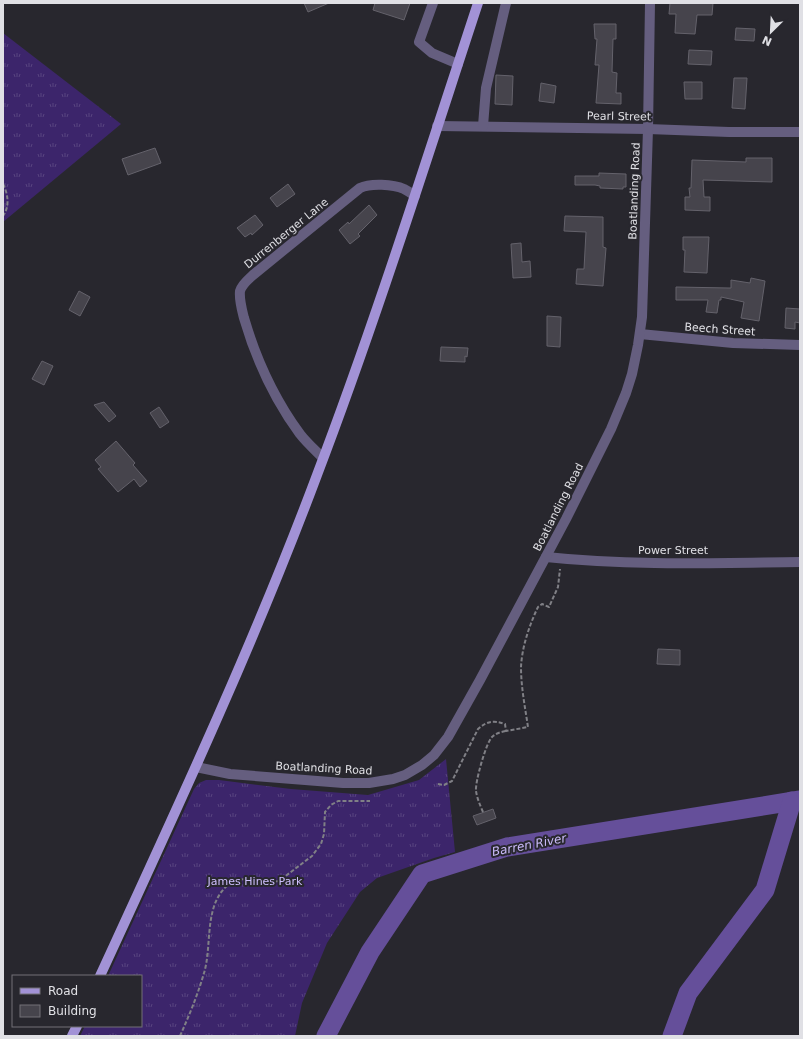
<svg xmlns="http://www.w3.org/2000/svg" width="803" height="1039" font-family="'DejaVu Sans',sans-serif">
	<defs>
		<pattern id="grass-tufts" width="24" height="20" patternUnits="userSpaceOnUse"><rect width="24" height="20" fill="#3c256b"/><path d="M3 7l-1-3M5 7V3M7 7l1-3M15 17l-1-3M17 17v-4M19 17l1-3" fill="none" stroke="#584480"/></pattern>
	</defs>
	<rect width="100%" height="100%" fill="#28272e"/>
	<!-- grass -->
	<g fill="url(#grass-tufts)">
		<path d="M3 33 121 124 3 222Z"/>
		<path d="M446 759 455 852 434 858 377 878 360 892 327 943 302 1003 295 1036H80L85 1026H141V976H108L194 789 199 783 206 780H219L291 789 368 795 419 780Z"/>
	</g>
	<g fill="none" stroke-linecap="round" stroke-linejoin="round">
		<!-- river -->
		<g stroke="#654f9a" stroke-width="19">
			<path d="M326 1036 370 952 422 874 507 847 800 800"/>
			<path d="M672 1036 688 993 765 890 792 801"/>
		</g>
	</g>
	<!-- building -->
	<g fill="#46444c" stroke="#64626b">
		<path d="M304 3H329L308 12Z"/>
		<path d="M375 3H410L404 20 373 10Z"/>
		<path d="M670 3H713L712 15H697L695 34 675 33 676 14H669Z"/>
		<path d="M594 24H616V39H613L612 72 617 73 616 93H621V104L596 103 599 65H595L597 39H595Z"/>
		<path d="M736 28 755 29 754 41 735 40Z"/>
		<path d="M689 50 712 51 711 65 688 64Z"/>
		<path d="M496 75 513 76 512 105 495 104Z"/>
		<path d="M734 78H747L745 109 732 108Z"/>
		<path d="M684 82H702V99H685Z"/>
		<path d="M541 83 556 86 554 103 539 101Z"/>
		<path d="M155 148 161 163 128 175 122 159Z"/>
		<path d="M746 158H772V182L703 180 704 197H710V211L685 210V197H690L689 188H691L692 160 746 162Z"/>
		<path d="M599 173 626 174V187H623V189L600 188V186L595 185H575V176H599Z"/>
		<path d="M288 184 295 194 277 207 270 198Z"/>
		<path d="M369 205 377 215 358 234 360 236 350 244 339 230 348 222 349 224Z"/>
		<path d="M255 215 263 225 252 235 251 233 245 237 237 228Z"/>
		<path d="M565 216 603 217V247L606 248 603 286 576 284 577 269H584L586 232 564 231Z"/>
		<path d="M683 237H709L707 273 684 272 685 250H683Z"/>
		<path d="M521 243 522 262 530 261 531 277 513 278 511 244Z"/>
		<path d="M751 278 765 281 759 321 741 318 744 302 721 297V300H719L717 313 706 312 708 300H676V287L729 288H731V280L750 283Z"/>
		<path d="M79 291 90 297 80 316 69 310Z"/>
		<path d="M786 308 800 309V323L795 322V329L785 328Z"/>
		<path d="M547 316 561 317 560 347 547 346Z"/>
		<path d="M441 347 468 348 467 357 465 356V362L440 361Z"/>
		<path d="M42 361 53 366 44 385 32 379Z"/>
		<path d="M104 402 116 416 109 422 94 405Z"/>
		<path d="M159 407 169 422 160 428 150 413Z"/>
		<path d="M116 441 135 463 133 465 147 481 140 487 134 479 118 492 98 469 101 467 95 460Z"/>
		<path d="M658 649 680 650V665L657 664Z"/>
		<path d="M493 809 496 818 477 825 473 816Z"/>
	</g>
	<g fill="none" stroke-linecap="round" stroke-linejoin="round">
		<!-- path -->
		<g stroke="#808086" stroke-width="2" stroke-dasharray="4 2" stroke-linecap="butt">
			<path d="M3 184C8 194 10 206 3 216"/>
			<path d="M438 784 444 785 452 781 478 729C487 721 494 720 505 724L506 731 528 727C525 707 521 687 521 667 522 647 529 626 538 607L542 604 549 607 558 587 560 569"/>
			<path d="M483 812C480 805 477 798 476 791 475 782 486 743 492 737 496 733 501 732 506 731"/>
			<path d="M180 1036C189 1016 198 994 204 973 213 944 202 899 234 881 245 876 265 884 279 881L312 856 321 844 324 834 325 812 331 805 338 801H370"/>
		</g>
		<!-- minor -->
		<g stroke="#655e7f" stroke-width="10">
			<path d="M433 3 419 42 432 53 458 64"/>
			<path d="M437 126 648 129 729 132H800"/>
			<path d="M483 126 486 88 506 3"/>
			<path d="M640 334 733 343 800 345"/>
			<path d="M323 458C315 450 307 443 300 434 275 400 256 359 244 318 242 310 239 300 240 291 242 284 249 279 253 275L360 188C370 183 393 184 404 189 408 191 411 193 415 196"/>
			<path d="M546 557C630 566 715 563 800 562"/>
			<path d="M196 767 230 774 343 783H369L393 779 405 775 422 765 434 755 448 737 480 680 566 519 611 429 626 393 632 374 638 345 642 317 648 129 650 3"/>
		</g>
		<!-- major -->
		<g stroke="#a292d6" stroke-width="10">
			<path d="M100 976C176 811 253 646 317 475 376 320 426 161 478 3"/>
			<path d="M72 1036 77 1026"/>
		</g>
	</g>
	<g text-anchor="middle" stroke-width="4" stroke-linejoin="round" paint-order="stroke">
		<!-- street labels -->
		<g font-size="11" fill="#e0e0e5" stroke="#28272e">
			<text transform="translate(619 116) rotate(1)" y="4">Pearl Street</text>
			<text transform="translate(634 191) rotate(-88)" y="4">Boatlanding Road</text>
			<text transform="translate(286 233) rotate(-39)" y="4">Durrenberger Lane</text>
			<text transform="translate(720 329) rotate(4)" y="4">Beech Street</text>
			<text transform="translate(558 507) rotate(-63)" y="4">Boatlanding Road</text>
			<text x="673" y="554">Power Street</text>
			<text transform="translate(324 768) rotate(3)" y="4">Boatlanding Road</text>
		</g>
		<!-- park labels -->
		<g font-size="11" fill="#cebffe" stroke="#28272e">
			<text x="255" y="885">James Hines Park</text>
		</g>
		<!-- water labels -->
		<g font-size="12" font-style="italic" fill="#cbbcfb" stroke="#28272e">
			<text transform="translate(529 845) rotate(-11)" y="4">Barren River</text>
		</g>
	</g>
	<!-- border -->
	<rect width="803" height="1039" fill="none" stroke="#e0e0e5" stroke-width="8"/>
	<!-- legend -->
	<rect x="12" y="975" width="130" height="52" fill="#28272e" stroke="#727177"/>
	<rect x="20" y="988" width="20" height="6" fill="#a292d6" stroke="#727177"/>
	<text x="48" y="995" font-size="12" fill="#e0e0e5">Road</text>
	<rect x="20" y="1005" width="20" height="12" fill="#46444c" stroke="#727177"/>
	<text x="48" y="1015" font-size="12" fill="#e0e0e5">Building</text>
	<!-- north arrow -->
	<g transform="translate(771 32) rotate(204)" stroke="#28272e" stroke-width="3" paint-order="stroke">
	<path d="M0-3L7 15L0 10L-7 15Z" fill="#e0e0e5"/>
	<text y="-6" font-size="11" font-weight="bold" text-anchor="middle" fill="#e0e0e5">N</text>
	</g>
</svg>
